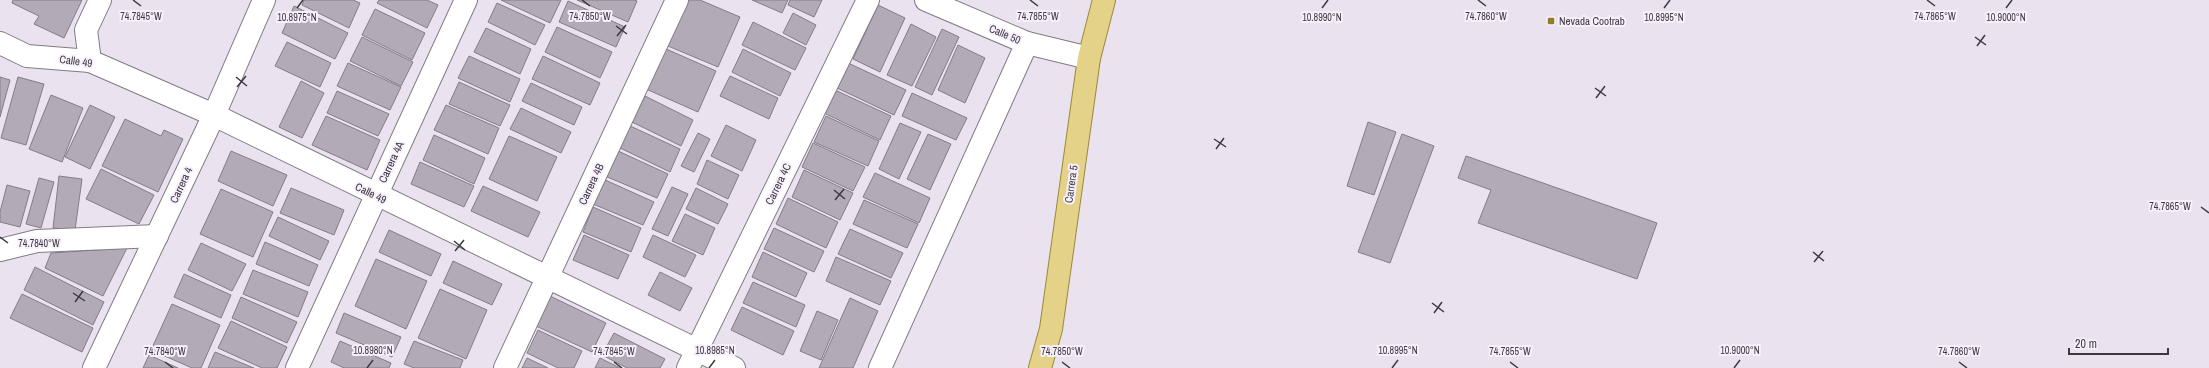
<svg xmlns="http://www.w3.org/2000/svg" width="2209" height="368" font-family="'Archivo Narrow',sans-serif">
	<rect width="100%" height="100%" fill="#eae2ef"/>
	<!-- building -->
	<g fill="#b2abb7" stroke="#847d88">
		<path d="M13 0H82L64 38 34 24 39 16 12 3Z"/>
		<path d="M304 0H353L360 3 349 28 302 5Z"/>
		<path d="M379 0H427L438 5 427 28 377 3Z"/>
		<path d="M501 0H561L550 23Z"/>
		<path d="M577 0H634L637 1 628 22Z"/>
		<path d="M688 0H700L740 17 718 67 668 46Z"/>
		<path d="M752 0H788L782 13Z"/>
		<path d="M790 0H822L814 17 788 5Z"/>
		<path d="M568 1 625 27 616 47 559 22Z"/>
		<path d="M497 3 545 25 535 45 488 22Z"/>
		<path d="M878 5 905 18 880 72 853 59Z"/>
		<path d="M294 6 348 33 335 59 282 33Z"/>
		<path d="M375 9 425 33 412 60 362 35Z"/>
		<path d="M793 13 816 25 806 45 783 33Z"/>
		<path d="M753 22 806 48 795 70 742 45Z"/>
		<path d="M911 24 936 37 912 86 887 75Z"/>
		<path d="M557 27 612 52 600 78 545 52Z"/>
		<path d="M486 28 531 49 520 74 474 52Z"/>
		<path d="M942 29 959 37 932 95 915 87Z"/>
		<path d="M362 37 413 62 401 86 350 61Z"/>
		<path d="M287 42 331 63 320 87 275 66Z"/>
		<path d="M958 45 985 58 965 103 938 90Z"/>
		<path d="M664 48 716 71 698 112 646 89Z"/>
		<path d="M743 49 791 73 780 96 732 72Z"/>
		<path d="M469 56 520 79 510 102 458 78Z"/>
		<path d="M543 56 600 83 590 105 532 79Z"/>
		<path d="M846 62 906 90 894 115 835 87Z"/>
		<path d="M348 63 401 87 390 110 337 86Z"/>
		<path d="M730 76 778 98 769 119 720 96Z"/>
		<path d="M0 77 10 80 0 117Z"/>
		<path d="M18 77 44 84 26 145 1 138Z"/>
		<path d="M301 81 324 93 302 138 279 127Z"/>
		<path d="M459 82 510 105 500 126 449 104Z"/>
		<path d="M531 83 582 107 574 125 522 101Z"/>
		<path d="M835 90 891 116 880 140 824 113Z"/>
		<path d="M337 91 389 114 378 136 327 113Z"/>
		<path d="M912 93 967 118 956 140 902 116Z"/>
		<path d="M51 95 83 108 62 162 29 149Z"/>
		<path d="M645 96 693 120 681 146 632 122Z"/>
		<path d="M90 105 115 117 90 169 65 157Z"/>
		<path d="M446 105 499 128 488 154 434 130Z"/>
		<path d="M521 108 571 132 561 153 510 129Z"/>
		<path d="M326 116 380 140 367 170 312 145Z"/>
		<path d="M826 116 879 141 868 166 814 142Z"/>
		<path d="M125 119 161 136 164 130 183 139 158 192 102 166Z"/>
		<path d="M1368 122 1396 132 1374 195 1347 186Z"/>
		<path d="M900 123 921 132 899 179 879 169Z"/>
		<path d="M628 125 680 149 670 172 618 147Z"/>
		<path d="M726 125 756 140 742 171 711 156Z"/>
		<path d="M698 133 710 139 694 172 681 166Z"/>
		<path d="M928 134 951 144 930 190 907 179Z"/>
		<path d="M1402 134 1434 146 1390 263 1358 252Z"/>
		<path d="M434 135 485 158 474 184 423 160Z"/>
		<path d="M509 136 557 157 537 201 489 179Z"/>
		<path d="M813 143 865 167 853 191 802 167Z"/>
		<path d="M616 150 668 174 657 198 605 176Z"/>
		<path d="M231 151 287 175 273 206 218 181Z"/>
		<path d="M1466 156 1657 223 1637 279 1478 223 1491 190 1458 178Z"/>
		<path d="M707 160 739 175 728 199 697 184Z"/>
		<path d="M420 162 474 186 464 207 411 184Z"/>
		<path d="M101 169 154 195 139 224 86 199Z"/>
		<path d="M804 170 853 193 840 220 792 197Z"/>
		<path d="M875 173 930 198 919 223 863 197Z"/>
		<path d="M59 176 82 179 75 230 53 228Z"/>
		<path d="M39 178 54 182 41 228 26 224Z"/>
		<path d="M603 179 654 202 643 225 593 204Z"/>
		<path d="M7 185 30 191 20 227 0 222V212Z"/>
		<path d="M483 186 540 212 528 237 471 211Z"/>
		<path d="M672 187 688 194 668 236 652 229Z"/>
		<path d="M291 188 344 210 334 235 280 213Z"/>
		<path d="M696 188 728 204 718 224 686 209Z"/>
		<path d="M221 189 273 212 253 257 200 234Z"/>
		<path d="M788 198 838 222 826 248 776 224Z"/>
		<path d="M864 200 918 224 907 248 853 224Z"/>
		<path d="M593 207 641 228 631 252 583 232Z"/>
		<path d="M685 214 715 228 703 255 672 241Z"/>
		<path d="M278 217 329 241 320 260 269 236Z"/>
		<path d="M774 228 824 251 814 272 764 249Z"/>
		<path d="M850 229 903 253 891 278 838 254Z"/>
		<path d="M389 230 441 254 431 276 379 252Z"/>
		<path d="M584 235 629 255 618 279 573 260Z"/>
		<path d="M653 235 696 255 685 277 643 257Z"/>
		<path d="M265 242 318 265 309 286 256 264Z"/>
		<path d="M201 243 246 264 232 291 188 270Z"/>
		<path d="M127 248 103 296 45 268 51 253Z"/>
		<path d="M763 252 807 273 796 297 752 277Z"/>
		<path d="M836 257 891 281 880 305 826 281Z"/>
		<path d="M376 259 427 281 406 329 355 306Z"/>
		<path d="M453 261 502 284 492 305 443 283Z"/>
		<path d="M35 267 104 302 93 325 24 290Z"/>
		<path d="M253 270 308 292 298 317 243 294Z"/>
		<path d="M660 272 692 288 680 311 648 295Z"/>
		<path d="M184 274 231 295 221 318 174 297Z"/>
		<path d="M753 282 805 305 796 327 743 303Z"/>
		<path d="M440 289 487 310 466 359 418 338Z"/>
		<path d="M22 294 93 328 82 352 10 318Z"/>
		<path d="M550 296 606 323 592 352 536 326Z"/>
		<path d="M241 297 297 322 287 343 232 318Z"/>
		<path d="M850 298 878 311 853 368H819Z"/>
		<path d="M172 304 220 325 201 368H192L151 350Z"/>
		<path d="M742 307 794 331 783 355 731 330Z"/>
		<path d="M817 311 838 320 821 360 800 351Z"/>
		<path d="M344 313 401 337 392 357 336 333Z"/>
		<path d="M231 321 287 347 277 368H262L218 348Z"/>
		<path d="M538 330 582 351 574 368H558L527 353Z"/>
		<path d="M614 333 665 359 660 368H627L602 355Z"/>
		<path d="M340 341 391 363 389 368H344L331 362Z"/>
		<path d="M414 341 463 360 460 368H414L404 364Z"/>
		<path d="M215 352 254 368H208Z"/>
		<path d="M149 355 178 368H143Z"/>
		<path d="M527 358 548 368H522Z"/>
		<path d="M600 358 620 368H595Z"/>
	</g>
	<g fill="none" stroke-linecap="round" stroke-linejoin="round">
		<!-- minor casing -->
		<g stroke="#827b86" stroke-width="24">
			<g id="minor">
				<path d="M926 0 1027 43 1089 58"/>
				<path d="M0 43 27 56 90 61 214 115 734 368"/>
				<path d="M90 61 86 30 100 0"/>
				<path d="M0 250 37 241 157 236"/>
				<path d="M94 368 214 115 264 0"/>
				<path d="M297 368 466 0"/>
				<path d="M505 368 677 0"/>
				<path d="M688 368 868 0"/>
				<path d="M880 368 1027 43"/>
			</g>
		</g>
		<!-- major casing -->
		<g stroke="#9d893a" stroke-width="24">
			<path id="major" d="M1040 368 1051 329 1089 58 1104 0"/>
		</g>
		<!-- minor -->
		<use href="#minor" stroke="#fff" stroke-width="22"/>
		<!-- major -->
		<use href="#major" stroke="#e3d287" stroke-width="22"/>
	</g>
	<!-- ticks -->
	<path fill="none" stroke="#3d3a3f" stroke-width="1.5" d="M133 0 141 6M582 0 590 6M1030 0 1038 6M1478 0 1486 6M1927 0 1935 6M297 8 303 0M1322 8 1328 0M1664 8 1670 0M2006 8 2012 0M616 26 627 34M617 36 626 25M1975 37 1986 45M1977 46 1985 35M236 77 247 86M237 87 246 76M1595 88 1606 96M1596 98 1605 86M1214 139 1226 147M1216 149 1224 138M834 190 845 199M835 200 844 189M2201 207 2209 213M0 237 8 243M454 241 465 250M455 251 464 240M1813 252 1824 261M1814 262 1823 251M73 293 85 301M75 302 83 291M1432 303 1444 312M1434 313 1442 302M165 362 173 368M614 362 622 368M1062 362 1070 368M1510 362 1518 368M1959 362 1967 368M367 368 373 360M709 368 715 360M1392 368 1398 360M1734 368 1740 360"/>
	<!-- markers -->
	<rect fill="#937e25" stroke="#f8f0fd" stroke-width="1.5" x="1547" y="17" width="8" height="8" rx="2"/>
	<g text-anchor="middle" stroke-width="4" stroke-linejoin="round" paint-order="stroke">
		<!-- poi labels -->
		<g font-size="11" fill="#3d3a3f" stroke="#f8f0fd" text-anchor="start">
			<text x="1559" y="25">Nevada Cootrab</text>
		</g>
		<!-- street labels -->
		<g font-size="11" fill="#3d3a3f" stroke="#f8f0fd">
			<text transform="translate(1005 34) rotate(23)" y="4">Calle 50</text>
			<text transform="translate(76 61) rotate(8)" y="4">Calle 49</text>
			<text transform="translate(391 162) rotate(-65)" y="4">Carrera 4A</text>
			<text transform="translate(591 184) rotate(-65)" y="4">Carrera 4B</text>
			<text transform="translate(778 184) rotate(-64)" y="4">Carrera 4C</text>
			<text transform="translate(1071 184) rotate(-82)" y="4">Carrera 5</text>
			<text transform="translate(181 185) rotate(-65)" y="4">Carrera 4</text>
			<text transform="translate(371 193) rotate(26)" y="4">Calle 49</text>
		</g>
	</g>
	<g font-size="10" text-anchor="middle" fill="#3d3a3f" stroke="#f8f0fd" stroke-width="4" stroke-linejoin="round" paint-order="stroke">
		<text x="141" y="20">74.7845°W</text>
		<text x="590" y="20">74.7850°W</text>
		<text x="1038" y="20">74.7855°W</text>
		<text x="1486" y="20">74.7860°W</text>
		<text x="1935" y="20">74.7865°W</text>
		<text x="1664" y="21">10.8995°N</text>
		<text x="297" y="21">10.8975°N</text>
		<text x="1322" y="21">10.8990°N</text>
		<text x="2006" y="21">10.9000°N</text>
		<text x="2170" y="210">74.7865°W</text>
		<text x="39" y="247">74.7840°W</text>
		<text x="373" y="354">10.8980°N</text>
		<text x="715" y="354">10.8985°N</text>
		<text x="1398" y="354">10.8995°N</text>
		<text x="1740" y="354">10.9000°N</text>
		<text x="165" y="355">74.7840°W</text>
		<text x="614" y="355">74.7845°W</text>
		<text x="1062" y="355">74.7850°W</text>
		<text x="1510" y="355">74.7855°W</text>
		<text x="1959" y="355">74.7860°W</text>
	</g>
	<!-- scale -->
	<path d="M2069 348v6h99v-6" fill="none" stroke="#3d3a3f" stroke-width="2"/>
	<text x="2075" y="348" font-size="12" fill="#3d3a3f" stroke="#f8f0fd" stroke-width="3" paint-order="stroke">20 m</text>
</svg>
